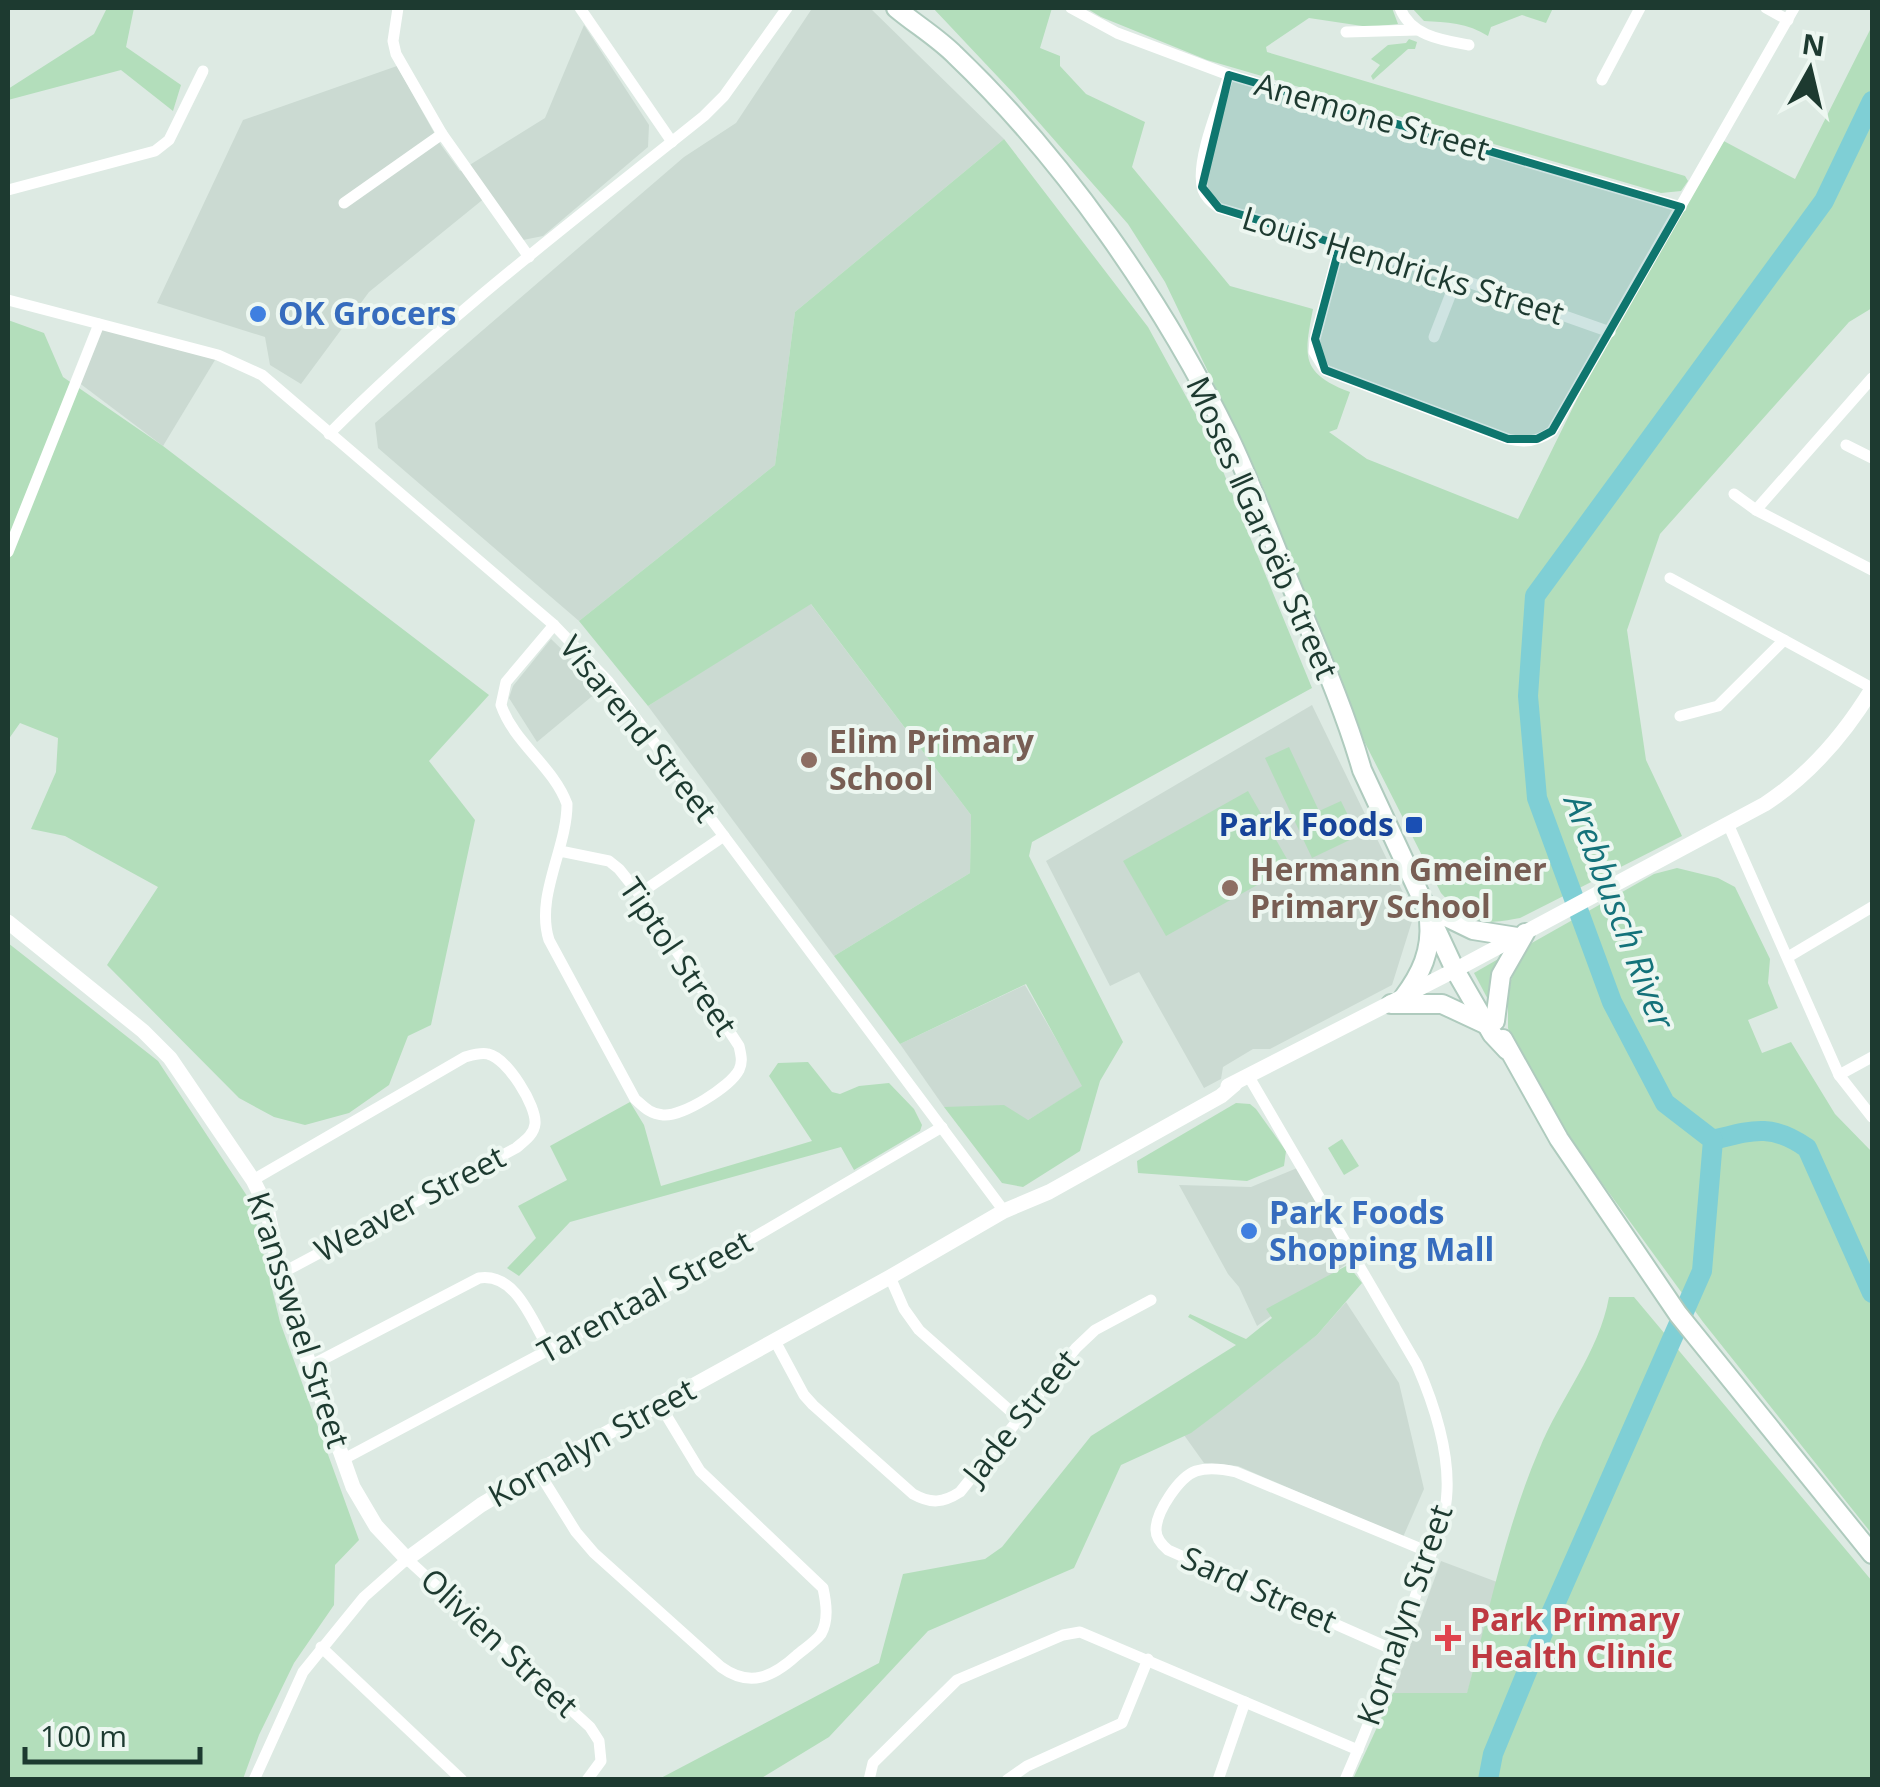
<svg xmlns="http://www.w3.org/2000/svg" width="1880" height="1787" font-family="'Open Sans',sans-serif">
	<rect width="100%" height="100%" fill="#ddeae3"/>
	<!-- built -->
	<g fill="#cbdad2">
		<path d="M824 8H870L1004 139 795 312 775 465 579 621 378 448 375 423 684 157 736 123 811 10Z"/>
		<path d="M584 25 649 125 648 147 543 236 518 241 486 197 369 292 301 384 270 365 265 337 157 303 243 120 397 66 441 145 460 171 545 118Z"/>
		<path d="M99 324 218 355 163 446 78 382Z"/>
		<path d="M810 603 971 815 970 873 834 956 648 706Z"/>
		<path d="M551 639 602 688 537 742 509 698 513 686Z"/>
		<path d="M1312 705 1414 915 1392 985 1270 1049H1253L1223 1067 1221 1079 1204 1088 1139 972 1110 986 1046 861Z"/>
		<path d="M1025 985 1083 1086 1028 1120 944 1107 900 1044Z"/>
		<path d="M1302 1166 1355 1258 1257 1326 1239 1287 1228 1274 1179 1185 1251 1187Z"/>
		<path d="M1346 1302 1399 1383 1424 1489 1403 1537 1238 1466 1204 1463 1184 1435 1317 1335Z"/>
		<path d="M1441 1561 1497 1582 1467 1694 1393 1693Z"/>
	</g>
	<!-- green -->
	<g fill="#b3debb">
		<path d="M107 8H134L126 47 181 85 173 111 121 70 8 100V89L94 34Z"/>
		<path d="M933 8H1052L1040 48 1060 56V66L1086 94 1145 122 1132 167 1230 286 1313 309C1304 356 1300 373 1350 392L1337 429 1329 432 1367 459 1518 519 1610 332 1720 139 1795 179 1872 26V308L1849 322 1660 534 1627 630 1646 760 1682 836 1520 918C1480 926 1468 923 1441 893L1361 735 1260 480 1165 282 1128 224 1015 95Z"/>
		<path d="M1086 8H1392L1398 24 1369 27 1309 18 1266 47 1267 52 1685 176 1688 181 1681 191 1661 193 1207 60 1101 17Z"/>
		<path d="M1412 8H1553L1546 23 1522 15 1491 27 1488 36C1468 23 1446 22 1424 21Z"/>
		<path d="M1409 39 1417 42 1415 49H1408L1373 80 1371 76 1380 65 1371 59 1388 45 1406 43Z"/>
		<path d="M1004 139 1148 327 1211 442 1312 688 1032 842 1029 856 1123 1042 1100 1081 1080 1151 1023 1187 1002 1183 944 1107 1004 1105 1028 1120 1082 1086 1026 984 900 1044 834 956 970 873 971 815 811 604 648 706 579 621 775 465 795 312Z"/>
		<path d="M8 320 44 333 63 377 163 446 489 695 429 761 475 820 431 1025 408 1036 389 1085 349 1113 305 1125 274 1117 239 1098 107 965 158 887 65 836 31 829 56 772 58 738 20 723 8 740Z"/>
		<path d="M1289 747 1319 811 1341 801 1358 836 1312 858 1265 758Z"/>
		<path d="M1248 791 1291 866 1166 936 1123 861Z"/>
		<path d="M1677 868 1718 878 1735 887 1770 959 1768 983 1778 1008 1748 1020 1762 1053 1791 1042 1835 1114 1872 1152V1534L1703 1322 1567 1135 1516 1049 1508 1028V988L1518 962 1530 944 1654 874Z"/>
		<path d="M8 943 158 1061 251 1202 280 1322 359 1540 335 1565 334 1605 294 1663 259 1735 243 1779H8Z"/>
		<path d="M1507 954 1492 1007 1474 973Z"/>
		<path d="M808 1062 832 1092 840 1094 859 1086 889 1083 914 1109 922 1125 920 1131 854 1170 841 1147 570 1222 519 1276 507 1268 536 1238 518 1206 567 1180 550 1146 630 1102 644 1125 661 1186 812 1141 769 1076 778 1063Z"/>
		<path d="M1236 1103 1250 1104 1256 1109 1286 1151 1284 1166 1247 1181 1138 1173 1137 1161Z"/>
		<path d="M1342 1139 1359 1166 1344 1175 1328 1148Z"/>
		<path d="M1348 1265 1362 1283 1317 1335 1223 1409 1191 1433 1121 1465 1074 1568 928 1631 829 1737 760 1779H659L879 1663 903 1574 985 1559 1002 1547 1091 1436 1236 1345 1188 1317 1190 1314 1246 1339 1272 1318 1266 1309Z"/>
		<path d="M1609 1297H1634L1872 1581V1779H1353L1393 1693H1467C1489 1612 1506 1527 1539 1450 1560 1398 1599 1353 1609 1297Z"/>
	</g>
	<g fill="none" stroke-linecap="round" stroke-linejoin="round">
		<!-- river -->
		<g stroke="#7fcfd5" stroke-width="20">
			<path d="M1713 1140C1753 1130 1771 1123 1807 1148L1872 1293"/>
			<path d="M1488 1780 1493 1754 1549 1618 1702 1271 1713 1140 1665 1103 1612 1002 1537 798 1528 696 1535 596 1824 201 1872 101"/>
		</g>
		<!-- secondary casing -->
		<g stroke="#afcbbe" stroke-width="22">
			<g id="secondary">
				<path d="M896 8C915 24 937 37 955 55 1064 159 1163 302 1229 437 1251 483 1269 531 1288 578 1314 641 1343 704 1362 770L1455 970 1492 1034 1507 1050"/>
				<path d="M1442 915 1473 930 1517 937"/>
				<path d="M1403 998C1421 974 1432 951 1429 920"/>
				<path d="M1391 1004H1442L1485 1024"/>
				<path d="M1495 1021 1501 975 1525 933"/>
				<path d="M1503 1039 1559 1139 1678 1314 1872 1554"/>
			</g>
		</g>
		<!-- minor -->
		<g stroke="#fff" stroke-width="11">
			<path d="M398 8 393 41 396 54 442 134 529 257"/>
			<path d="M580 8 672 142"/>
			<path d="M1071 8 1117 33 1229 75 1681 207"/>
			<path d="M1400 8C1411 36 1442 40 1469 45"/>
			<path d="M1766 8 1788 20"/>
			<path d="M1346 32 1417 30"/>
			<path d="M1229 75C1220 103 1194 163 1203 190 1206 198 1212 202 1219 208L1457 278 1610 332"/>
			<path d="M1602 80 1640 8"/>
			<path d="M8 190 155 151 169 140 203 71"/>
			<path d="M344 203 442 134"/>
			<path d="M1340 245 1315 339 1314 352 1325 370 1508 439C1524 443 1538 442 1552 431L1794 8"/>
			<path d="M8 300 218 355 262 375 554 625 608 681 1004 1211"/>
			<path d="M1434 337 1457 278"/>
			<path d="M329 434C444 318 577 218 704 116L724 96 787 8"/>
			<path d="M1846 445 1872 458"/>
			<path d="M1734 494 1756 510 1872 570"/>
			<path d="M1756 510 1872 378"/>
			<path d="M8 552 99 324"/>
			<path d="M1670 578 1872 688"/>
			<path d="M554 625 506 682 501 705C514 743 553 766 567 804 567 849 535 896 549 940L635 1099C644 1107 650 1114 663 1115 682 1117 730 1087 739 1070 743 1062 741 1055 739 1046L639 894 619 869 609 861 560 851"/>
			<path d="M1680 716 1718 706 1784 640"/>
			<path d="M1728 824 1839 1075 1872 1117"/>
			<path d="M639 894 724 836"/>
			<path d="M1788 957 1872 907"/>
			<path d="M1839 1075 1872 1057"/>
			<path d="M1249 1077 1417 1365C1434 1404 1449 1448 1447 1491 1446 1523 1430 1556 1419 1586 1396 1651 1373 1716 1345 1780"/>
			<path d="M253 1180 465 1057C472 1055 481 1052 488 1054 507 1058 537 1106 535 1124 534 1135 523 1142 516 1148L280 1274"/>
			<path d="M890 1277 904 1309 919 1330 1017 1417"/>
			<path d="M775 1341 804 1395 813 1405 913 1494C931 1504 943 1503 960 1492L1076 1348 1095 1330 1151 1300"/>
			<path d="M310 1366 479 1278C517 1272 533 1324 550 1351"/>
			<path d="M344 1459 693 1273 942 1127"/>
			<path d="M538 1471 576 1532 594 1553 721 1667C750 1688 773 1677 797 1655 804 1649 815 1642 821 1634 829 1620 826 1602 823 1588L700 1471 660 1405"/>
			<path d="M321 1647 462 1780"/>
			<path d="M1396 1651 1168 1550C1162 1545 1156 1539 1156 1530 1156 1512 1179 1477 1196 1471 1209 1467 1223 1469 1236 1472L1431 1553"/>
			<path d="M254 1780 303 1672 364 1597 407 1559 590 1727 599 1741 601 1761 587 1780"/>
			<path d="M869 1780 873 1763 957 1680 1063 1635 1080 1632 1358 1750"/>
			<path d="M1007 1780 1027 1766 1122 1723 1148 1659"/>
			<path d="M1218 1780 1245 1702"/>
		</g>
		<!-- tertiary -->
		<g stroke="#fff" stroke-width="15">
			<path d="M8 922 143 1031 170 1058 253 1180 267 1208 284 1293 353 1487 376 1526 407 1559 481 1505 538 1471 890 1277 1004 1211 1049 1192 1221 1096 1235 1084"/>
			<path d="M1228 1086 1455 970 1765 804C1811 774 1844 735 1872 689"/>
		</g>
		<!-- secondary -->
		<use href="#secondary" stroke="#fff" stroke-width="18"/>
	</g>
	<!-- marked area -->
	<path fill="#0f766e" fill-opacity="0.2" stroke="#0f766e" stroke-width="8" stroke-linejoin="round" d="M1229 75 1681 207 1552 431 1537 439H1508L1325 370 1315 339 1340 245 1219 208 1202 187Z"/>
	<!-- markers -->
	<g fill="#3f7fe0" stroke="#edf7f1" stroke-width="4">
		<circle cx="258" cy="314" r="10"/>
		<circle cx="1249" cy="1231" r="10"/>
	</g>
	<g fill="#8d6e63" stroke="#edf7f1" stroke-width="4">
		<circle cx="809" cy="760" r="10"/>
		<circle cx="1230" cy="888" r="10"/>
	</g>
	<rect fill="#1a4fb4" stroke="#edf7f1" stroke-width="4" x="1404" y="815" width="20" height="20" rx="5"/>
	<path fill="#e0444e" stroke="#edf7f1" stroke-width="4" d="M1443 1623h10v10h10v10h-10v10h-10v-10h-10v-10h10z"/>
	<g text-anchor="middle" stroke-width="8" stroke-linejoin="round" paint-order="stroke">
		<!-- street labels -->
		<g font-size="32" fill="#1d3a30" stroke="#edf7f1">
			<text transform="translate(1372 117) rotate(16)" y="11">Anemone Street</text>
			<text transform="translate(1403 266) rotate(17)" y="11">Louis Hendricks Street</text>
			<text transform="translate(1262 528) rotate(66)" y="11">Moses ǁGaroëb Street</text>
			<text transform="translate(638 729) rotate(51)" y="11">Visarend Street</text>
			<text transform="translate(678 957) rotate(56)" y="11">Tiptol Street</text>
			<text transform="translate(410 1204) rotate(-28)" y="11">Weaver Street</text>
			<text transform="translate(645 1297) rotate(-29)" y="11">Tarentaal Street</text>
			<text transform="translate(298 1320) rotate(72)" y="11">Kransswael Street</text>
			<text transform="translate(1021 1417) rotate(-51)" y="11">Jade Street</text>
			<text transform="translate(592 1443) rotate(-29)" y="11">Kornalyn Street</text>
			<text transform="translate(1259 1590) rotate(24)" y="11">Sard Street</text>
			<text transform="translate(1405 1615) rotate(-71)" y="11">Kornalyn Street</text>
			<text transform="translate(499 1643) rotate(43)" y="11">Olivien Street</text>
		</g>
		<!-- shop labels -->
		<g font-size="32" font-weight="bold" fill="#366cbe" stroke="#edf7f1" text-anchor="start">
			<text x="278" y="325">OK Grocers</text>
			<text x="1269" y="1224">Park Foods<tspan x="1269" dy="37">Shopping Mall</tspan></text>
		</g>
		<!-- education labels -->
		<g font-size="32" font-weight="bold" fill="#785e54" stroke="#edf7f1" text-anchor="start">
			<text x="829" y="753">Elim Primary<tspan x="829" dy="37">School</tspan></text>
			<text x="1250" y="881">Hermann Gmeiner<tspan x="1250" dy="37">Primary School</tspan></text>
		</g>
		<!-- transit labels -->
		<g font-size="32" font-weight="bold" fill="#164399" stroke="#edf7f1" text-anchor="end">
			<text x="1394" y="836">Park Foods</text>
		</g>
		<!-- health labels -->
		<g font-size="32" font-weight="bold" fill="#be3a42" stroke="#edf7f1" text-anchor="start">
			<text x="1470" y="1631">Park Primary<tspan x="1470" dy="37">Health Clinic</tspan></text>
		</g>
		<!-- water labels -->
		<g font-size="35" font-style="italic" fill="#14727a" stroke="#edf7f1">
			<text transform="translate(1619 912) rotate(69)" y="12">Arebbusch River</text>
		</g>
	</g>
	<!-- border -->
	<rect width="1880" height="1787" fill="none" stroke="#1d3a30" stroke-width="20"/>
	<!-- north arrow -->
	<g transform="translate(1810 70) rotate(8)" stroke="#edf7f1" stroke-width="8" paint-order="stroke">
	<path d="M0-8L18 38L0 25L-18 38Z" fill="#1d3a30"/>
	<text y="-15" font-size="28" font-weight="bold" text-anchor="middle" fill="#1d3a30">N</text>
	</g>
	<!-- scale -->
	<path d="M25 1747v15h175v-15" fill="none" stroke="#1d3a30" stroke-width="5"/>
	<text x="40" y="1747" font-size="30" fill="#1d3a30" stroke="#edf7f1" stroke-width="8" paint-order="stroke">100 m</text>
</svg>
